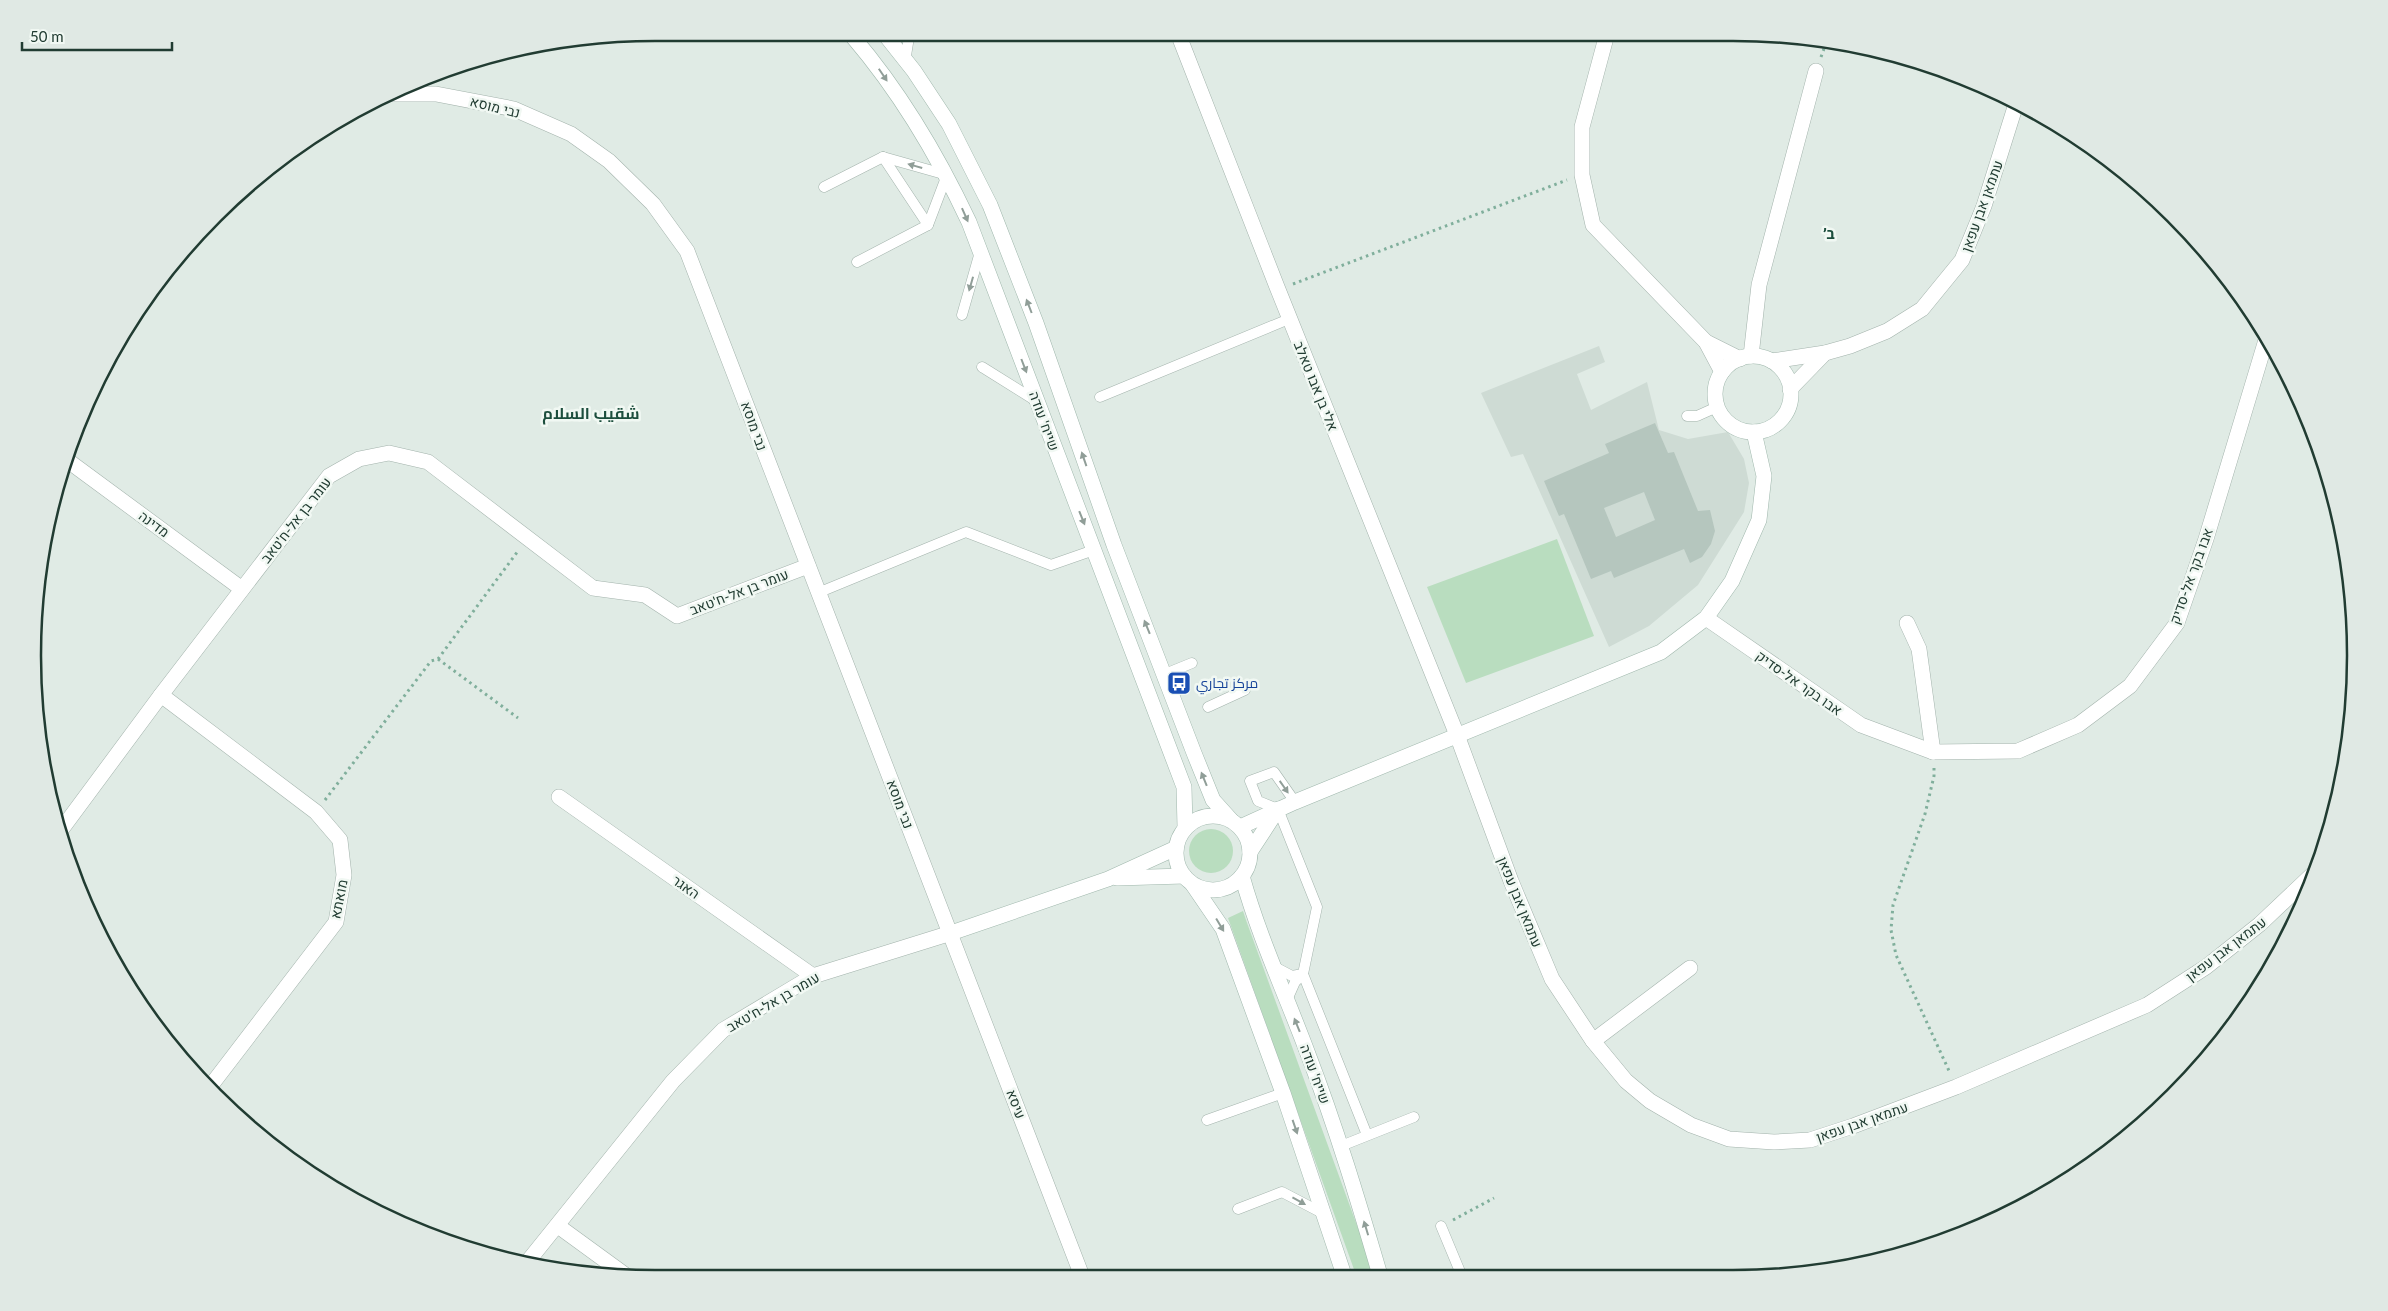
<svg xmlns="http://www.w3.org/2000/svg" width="2388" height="1311" font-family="Lato,Cairo,Heebo,sans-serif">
	<rect width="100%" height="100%" fill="#e0ebe5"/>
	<!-- built -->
	<path fill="#cedbd4" d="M1599 346 1605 362 1577 374 1591 410 1647 382 1659 430 1688 439 1728 432 1744 459 1749 483 1744 512 1698 585 1649 626 1609 647 1523 454 1511 457 1481 393Z"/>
	<!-- green -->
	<g fill="#b9ddbf">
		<path d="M1557 539 1594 636 1466 683 1427 587Z"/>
		<circle cx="1211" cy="851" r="22"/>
		<path d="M1243 911 1246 920 1375 1275H1356L1228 918Z"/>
	</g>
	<!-- building -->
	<path fill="#b5c6be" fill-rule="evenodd" d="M1655 423 1668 453 1674 452 1698 511 1710 510 1715 531 1711 544 1702 557 1690 563 1684 549 1614 578 1611 571 1591 579 1564 514 1559 516 1544 481 1609 453 1605 444ZM1644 492 1655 520 1616 537 1604 508Z"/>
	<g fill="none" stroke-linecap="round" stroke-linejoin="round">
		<!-- lane casing -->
		<g stroke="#a3b3ac" stroke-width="11">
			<g id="lane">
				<path d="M905 62 909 37"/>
				<path d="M883 157 928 225"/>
				<path d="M824 187 883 157 947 175 928 225 857 262"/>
				<path d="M962 315 980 252"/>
				<path d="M982 367 1038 402"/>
				<path d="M1100 397 1289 319"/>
				<path d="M1687 416H1697L1717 407"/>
				<path d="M820 592 966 532 1051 565 1094 550"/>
				<path d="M1165 674 1192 663"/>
				<path d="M1208 707 1245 690"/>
				<path d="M1295 802 1274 772 1250 781 1258 801 1278 809 1317 907 1303 974 1367 1135"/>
				<path d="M1273 966 1292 976 1303 974"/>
				<path d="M1287 1000 1295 982 1303 974"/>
				<path d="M1207 1120 1283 1093"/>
				<path d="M1341 1146 1414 1117"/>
				<path d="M1238 1209 1282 1192 1326 1215"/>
				<path d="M1441 1226 1461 1274"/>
			</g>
		</g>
		<!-- street casing -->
		<g stroke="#a3b3ac" stroke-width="16">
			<g id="street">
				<path d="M1607 34 1582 127V175L1593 225 1706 342 1722 372"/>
				<path d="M1179 36 1277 287 1457 735 1511 881 1552 979 1593 1041 1626 1081 1650 1101 1691 1125 1729 1139 1774 1142 1810 1140 1853 1126 1956 1087 2147 1005 2206 967 2260 924 2315 872"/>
				<path d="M387 94H436L514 109 571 134 609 161 653 204 687 251 1082 1276"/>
				<path d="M1706 342 1740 359"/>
				<path d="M1751 356 1759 285 1816 71"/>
				<path d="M1772 361 1825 353 1850 346 1887 331 1922 309 1962 260 1984 206 2016 104"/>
				<path d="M1790 389 1825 353"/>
				<path d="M67 460 242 589"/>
				<path d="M1706 618 1861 725 1933 752 2018 751 2078 725 2130 686 2177 623 2206 539 2266 340"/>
				<path d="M1907 623 1919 649 1933 752"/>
				<path d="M161 695 316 812 340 840 344 875 336 922 209 1088"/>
				<path d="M559 797 813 976"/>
				<path d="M61 830 161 695 329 476 359 459 389 453 428 462 593 588 645 595 677 616 808 566"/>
				<path d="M1593 1041 1690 968"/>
				<path d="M558 1226 628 1277"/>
				<path d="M529 1260 673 1081 723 1030 813 976 951 933"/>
			</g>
		</g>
		<!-- secondary casing -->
		<g stroke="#9fb7ac" stroke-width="16">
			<g id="secondary">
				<path d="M853 37C900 92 938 156 969 222L1184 787 1185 827"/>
				<path d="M887 37 914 71 949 124 990 205 1036 323 1114 545 1194 753 1213 800 1231 820"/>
				<circle cx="1753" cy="394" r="38"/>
				<circle cx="1213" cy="853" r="37"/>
				<path d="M1240 827 1295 802 1661 652 1706 618 1732 581 1759 520 1764 476 1754 432"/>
				<path d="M1250 852 1278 809"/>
				<path d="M1242 876C1259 937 1286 995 1308 1054 1336 1127 1358 1200 1380 1275"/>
				<path d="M1117 878 1184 876"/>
				<path d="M1193 885 1223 929 1283 1093 1344 1275"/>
				<path d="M951 933 1108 879 1176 848"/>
			</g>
		</g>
		<!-- path -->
		<g stroke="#80af9c" stroke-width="3" stroke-dasharray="2.5 4" stroke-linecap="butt">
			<path d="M1821 57 1826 43"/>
			<path d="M1293 284 1567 180"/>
			<path d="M438 659 518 718"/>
			<path d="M1934 768V776L1925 814 1893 905 1891 930 1896 955 1950 1073"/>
			<path d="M325 800 431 661 438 659 518 551"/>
			<path d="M1453 1220 1494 1198"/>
		</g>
		<!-- lane -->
		<use href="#lane" stroke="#fff" stroke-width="10"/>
		<!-- street -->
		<use href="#street" stroke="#fff" stroke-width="15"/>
		<!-- secondary -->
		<use href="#secondary" stroke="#fff" stroke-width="15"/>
	</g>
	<!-- one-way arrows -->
	<defs><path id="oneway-solid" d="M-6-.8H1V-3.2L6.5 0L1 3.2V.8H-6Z" transform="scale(1.25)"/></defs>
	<g fill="#909e98">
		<use href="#oneway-solid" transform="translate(883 75) rotate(56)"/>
		<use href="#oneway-solid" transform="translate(915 166) rotate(-164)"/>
		<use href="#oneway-solid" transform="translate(965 215) rotate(66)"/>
		<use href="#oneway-solid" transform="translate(971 284) rotate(106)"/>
		<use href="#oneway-solid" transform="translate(1029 306) rotate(-111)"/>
		<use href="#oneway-solid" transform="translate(1024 366) rotate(69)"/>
		<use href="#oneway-solid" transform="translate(1084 459) rotate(-109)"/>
		<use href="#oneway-solid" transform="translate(1082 518) rotate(68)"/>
		<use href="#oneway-solid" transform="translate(1147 627) rotate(-112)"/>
		<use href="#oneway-solid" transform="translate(1204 779) rotate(-112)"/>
		<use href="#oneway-solid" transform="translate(1284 787) rotate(55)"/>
		<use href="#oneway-solid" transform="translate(1220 925) rotate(59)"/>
		<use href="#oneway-solid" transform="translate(1297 1025) rotate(-112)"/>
		<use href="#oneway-solid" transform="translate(1295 1127) rotate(71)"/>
		<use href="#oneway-solid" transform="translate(1299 1201) rotate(29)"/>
		<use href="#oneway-solid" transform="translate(1366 1228) rotate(-107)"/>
	</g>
	<!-- icons -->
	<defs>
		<g id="bus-square" transform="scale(1.25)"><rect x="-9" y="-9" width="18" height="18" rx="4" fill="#1a4fb4" stroke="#f1f8f3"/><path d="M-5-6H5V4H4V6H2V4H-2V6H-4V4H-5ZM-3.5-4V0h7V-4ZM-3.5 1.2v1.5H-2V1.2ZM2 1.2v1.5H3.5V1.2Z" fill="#fff"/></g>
	</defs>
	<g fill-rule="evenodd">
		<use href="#bus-square" x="1179" y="683"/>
	</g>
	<g text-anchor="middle" stroke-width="5" stroke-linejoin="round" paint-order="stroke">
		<!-- street labels -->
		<g font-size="14" fill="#213c32" stroke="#f1f8f3">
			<text transform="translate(495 107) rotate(14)" y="5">נבי מוסא</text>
			<text transform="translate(1982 206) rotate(-70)" y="5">עתמאן אבן עפאן</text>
			<text transform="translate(1316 386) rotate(68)" y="5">אלי בן אבו טאלב</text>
			<text transform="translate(1044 421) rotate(70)" y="5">שייח' עודה</text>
			<text transform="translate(754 426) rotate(70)" y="5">נבי מוסא</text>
			<text transform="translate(296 520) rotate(-52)" y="5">עומר בן אל-ח'טאב</text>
			<text transform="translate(154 524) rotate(36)" y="5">מדינה</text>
			<text transform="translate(2191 576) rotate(-70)" y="5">אבו בקר אל-סדיק</text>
			<text transform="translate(739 592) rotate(-21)" y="5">עומר בן אל-ח'טאב</text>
			<text transform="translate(1799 683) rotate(35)" y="5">אבו בקר אל-סדיק</text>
			<text transform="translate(900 804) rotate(69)" y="5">נבי מוסא</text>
			<text transform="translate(686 887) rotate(35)" y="5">האגר</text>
			<text transform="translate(339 899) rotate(-79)" y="5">מואתא</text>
			<text transform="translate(1520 902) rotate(68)" y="5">עתמאן אבן עפאן</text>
			<text transform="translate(2226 949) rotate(-37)" y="5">עתמאן אבן עפאן</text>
			<text transform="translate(773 1002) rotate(-30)" y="5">עומר בן אל-ח'טאב</text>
			<text transform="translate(1315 1074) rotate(70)" y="5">שייח' עודה</text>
			<text transform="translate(1016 1104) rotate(69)" y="5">עיסא</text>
			<text transform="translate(1862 1122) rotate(-19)" y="5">עתמאן אבן עפאן</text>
		</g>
		<!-- transit labels -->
		<g font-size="14" fill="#164399" stroke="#f1f8f3" text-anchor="start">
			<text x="1196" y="688">مركز تجاري</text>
		</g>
		<!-- neighbourhood labels -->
		<g font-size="15" font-weight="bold" fill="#1c4e3d" stroke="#f1f8f3">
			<text x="1829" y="239">ב׳</text>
		</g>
		<!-- quarter labels -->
		<g font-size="16" font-weight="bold" fill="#1c4e3d" stroke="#f1f8f3">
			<text x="591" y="419">شقيب السلام</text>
		</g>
	</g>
	<!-- crop -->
	<path d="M0 0H2388V1311H0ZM655 41H1733A614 614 0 0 1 2347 655V656A614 614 0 0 1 1733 1270H655A614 614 0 0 1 41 656V655A614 614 0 0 1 655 41Z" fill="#e0e9e4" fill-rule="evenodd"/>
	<path fill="none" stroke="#213c32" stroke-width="2.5" d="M655 41H1733A614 614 0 0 1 2347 655V656A614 614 0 0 1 1733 1270H655A614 614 0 0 1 41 656V655A614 614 0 0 1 655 41Z"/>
	<!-- scale -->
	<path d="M22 42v8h150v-8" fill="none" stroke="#213c32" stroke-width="2.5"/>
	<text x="30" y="42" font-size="15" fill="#213c32" stroke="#f1f8f3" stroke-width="4" paint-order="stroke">50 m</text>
</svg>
